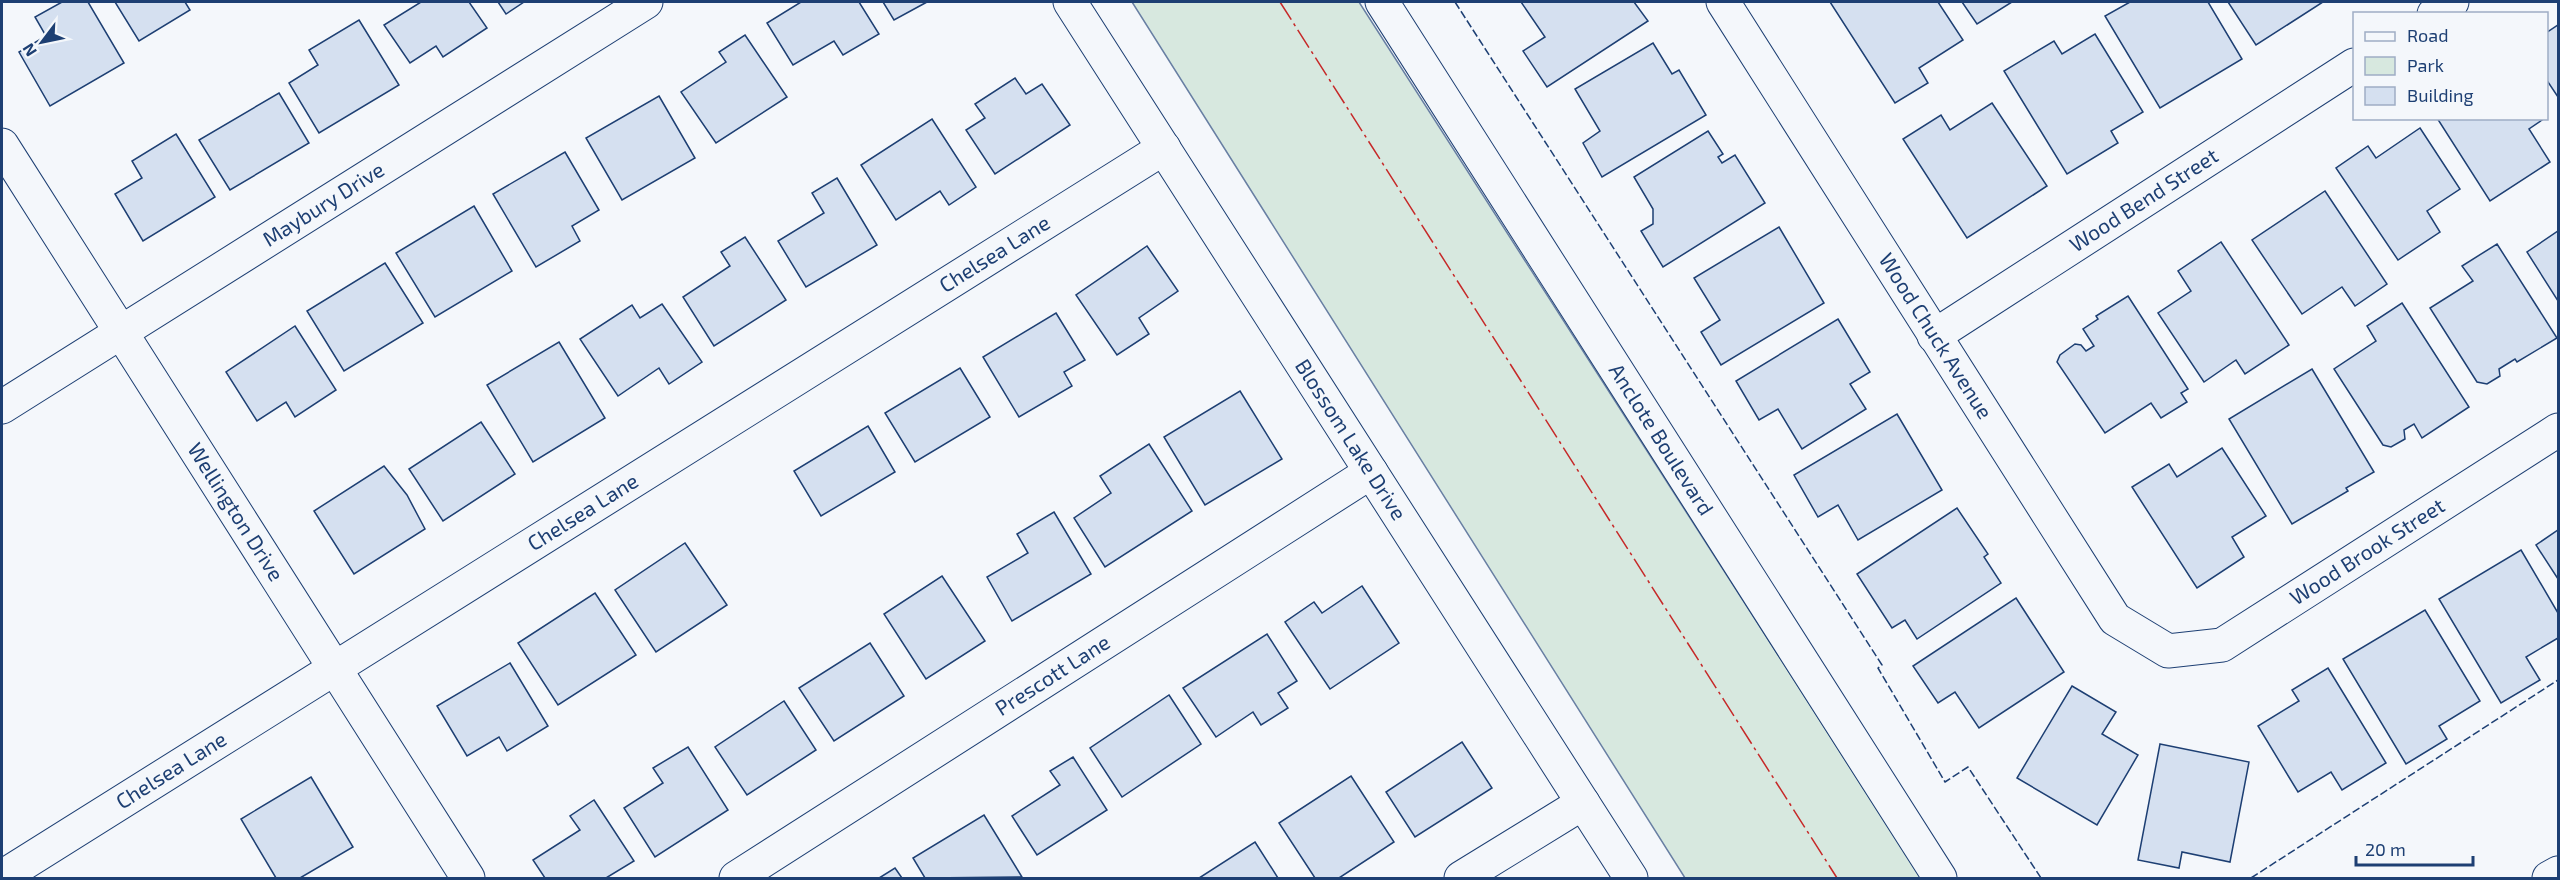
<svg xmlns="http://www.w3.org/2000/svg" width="2560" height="880" font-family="'Exo 2',sans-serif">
	<rect width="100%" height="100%" fill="#f4f7fb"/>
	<!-- green -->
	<path fill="#d7e8df" stroke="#687fa3" stroke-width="1.5" d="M1132 2H1359L1921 878H1685Z"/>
	<!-- building -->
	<g fill="#d5e0f0" stroke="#1d3f73" stroke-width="1.5">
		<path d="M62 2H88L124 63 50 106 19 52 46 36 35 17Z"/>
		<path d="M115 2H185L190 10 139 41Z"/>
		<path d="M421 2H469L487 28 443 57 436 46 410 63 384 25Z"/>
		<path d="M498 2H524L506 14Z"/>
		<path d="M801 2H859L879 34 843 55 834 41 793 65 767 23Z"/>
		<path d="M883 2H927L894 20Z"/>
		<path d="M1521 2H1634L1648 21 1547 87 1523 51 1545 37Z"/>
		<path d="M1830 2H1938L1963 40 1919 68 1928 83 1895 103Z"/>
		<path d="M1962 2H2012L1977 24Z"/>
		<path d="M2130 2H2208L2242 59 2160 108 2105 16Z"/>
		<path d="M2228 2H2323L2256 45Z"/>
		<path d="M359 20 399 85 319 133 289 83 318 65 309 50Z"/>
		<path d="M2558 25V97L2546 79V33Z"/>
		<path d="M2095 34 2143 112 2111 131 2118 143 2067 174 2004 71 2054 41 2062 54Z"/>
		<path d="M745 35 787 97 716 143 681 92 726 62 719 52Z"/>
		<path d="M1653 43 1672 74 1679 70 1706 115 1602 177 1583 143 1600 131 1575 89Z"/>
		<path d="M1015 78 1026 94 1042 84 1070 125 995 174 966 130 985 118 975 104Z"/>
		<path d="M279 93 309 143 230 190 199 140Z"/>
		<path d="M659 96 695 158 622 200 586 138Z"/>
		<path d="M1992 103 2047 186 1967 238 1903 139 1941 115 1950 130Z"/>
		<path d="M2437 118H2545L2529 129 2550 162 2490 201Z"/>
		<path d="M932 119 976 187 949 205 940 191 896 220 861 165Z"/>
		<path d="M2420 128 2460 189 2427 211 2440 232 2398 260 2336 168 2368 146 2376 158Z"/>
		<path d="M1708 131 1723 154 1718 157 1722 163 1735 155 1765 203 1663 267 1641 231 1653 224V209L1634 177Z"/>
		<path d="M176 134 215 197 143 241 115 194 142 178 132 161Z"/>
		<path d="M565 152 599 210 572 226 580 241 536 267 493 194Z"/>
		<path d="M837 178 877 245 806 287 778 241 824 213 812 193Z"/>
		<path d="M2325 191 2387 284 2355 306 2342 287 2302 314 2252 240Z"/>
		<path d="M474 206 512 271 435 317 396 253Z"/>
		<path d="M1779 227 1824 303 1721 365 1701 332 1720 320 1694 278Z"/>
		<path d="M2558 231V301L2527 252Z"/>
		<path d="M745 237 786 300 714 346 683 297 730 266 721 252Z"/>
		<path d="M2221 242 2289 345 2245 374 2236 360 2204 382 2158 313 2191 291 2178 271Z"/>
		<path d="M2497 244 2557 338 2517 362 2515 359 2499 369 2500 376 2487 384 2477 382 2430 308 2473 281 2462 266Z"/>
		<path d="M1147 246 1178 291 1139 318 1149 334 1117 355 1076 295Z"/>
		<path d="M385 263 423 323 344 371 307 311Z"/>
		<path d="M2128 296 2188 389 2181 393 2187 402 2161 418 2151 403 2105 433 2057 362 2060 355 2075 344 2081 345 2086 351 2094 346 2083 329 2098 319 2096 316Z"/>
		<path d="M2402 303 2469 407 2422 438 2414 424 2404 430 2405 439 2391 447 2383 445 2334 369 2376 341 2367 326Z"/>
		<path d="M662 304 702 362 669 384 659 368 618 396 580 339 632 305 640 318Z"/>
		<path d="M1056 313 1085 360 1064 372 1072 386 1019 417 983 357Z"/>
		<path d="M1838 319 1870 372 1850 384 1866 409 1802 449 1778 409 1759 420 1736 381Z"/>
		<path d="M295 326 336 390 295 417 286 402 257 421 226 372Z"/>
		<path d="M559 342 605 418 533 462 487 385Z"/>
		<path d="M960 368 990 417 915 462 885 413Z"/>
		<path d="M2312 369 2374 472 2346 488 2348 491 2292 524 2229 419Z"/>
		<path d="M1240 391 1282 459 1205 505 1164 437Z"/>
		<path d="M1897 414 1942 490 1858 540 1838 505 1818 517 1794 475Z"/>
		<path d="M481 422 515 474 443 521 409 469Z"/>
		<path d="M868 426 895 472 821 516 794 471Z"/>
		<path d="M1149 444 1192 511 1105 567 1074 518 1111 493 1100 476Z"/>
		<path d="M2222 448 2266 516 2232 537 2244 557 2197 588 2132 487 2169 464 2177 477Z"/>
		<path d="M384 466 407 495 425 529 354 574 314 511Z"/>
		<path d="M1957 508 1988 554 1984 557 2001 583 1917 639 1905 620 1892 628 1857 574Z"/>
		<path d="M1054 512 1091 574 1012 621 987 577 1028 553 1017 534Z"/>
		<path d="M2558 530V579L2536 545Z"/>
		<path d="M685 543 727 605 656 652 615 590Z"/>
		<path d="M2521 550 2558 613V638L2526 657 2540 680 2501 703 2439 599Z"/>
		<path d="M942 576 985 641 926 679 884 614Z"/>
		<path d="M1362 586 1399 643 1330 689 1285 622 1314 602 1322 613Z"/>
		<path d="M595 593 636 655 558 705 518 643Z"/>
		<path d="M2016 598 2064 672 1979 728 1955 692 1938 703 1913 666Z"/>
		<path d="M2425 610 2480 701 2439 726 2447 739 2406 764 2343 659Z"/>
		<path d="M1267 634 1297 681 1278 693 1288 708 1261 725 1253 712 1216 737 1183 688Z"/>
		<path d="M870 643 904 696 834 741 799 688Z"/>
		<path d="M510 663 548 726 507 751 499 737 467 756 437 706Z"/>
		<path d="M2328 668 2386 763 2342 790 2331 772 2298 792 2258 726 2299 701 2292 690Z"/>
		<path d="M2072 686 2116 712 2102 734 2138 755 2097 825 2017 778Z"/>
		<path d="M1169 695 1201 744 1122 797 1090 748Z"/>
		<path d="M784 701 816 750 747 795 715 747Z"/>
		<path d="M1462 742 1492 788 1415 837 1386 792Z"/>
		<path d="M2160 744 2249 762 2230 862 2182 852 2179 868 2138 860Z"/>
		<path d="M688 747 728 810 655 857 624 808 663 783 653 768Z"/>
		<path d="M1073 757 1107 810 1037 855 1012 816 1060 785 1050 771Z"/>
		<path d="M1351 776 1394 842 1339 878H1315L1279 823Z"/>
		<path d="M311 777 353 847 300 878H276L241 819Z"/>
		<path d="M594 800 634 861 606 878H545L533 860 580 830 570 816Z"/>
		<path d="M984 815 1022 877 925 878 913 858Z"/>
		<path d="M1255 842 1278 878H1199Z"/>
		<path d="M895 868 902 878H879Z"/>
	</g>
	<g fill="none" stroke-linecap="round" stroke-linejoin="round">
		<!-- minor casing -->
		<g stroke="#1d3f73" stroke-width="35">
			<g id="minor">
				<path id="s1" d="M1070 2 1631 878"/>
				<path id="s2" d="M1723 2 2115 619 2168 651 2222 645 2558 430"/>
				<path d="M2434 14 2452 2"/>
				<path id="s3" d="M2 145 468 878"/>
				<path id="s4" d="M1934 336 2354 65"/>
				<path id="s5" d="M2 407 646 2"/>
				<path id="s6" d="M2 877 1164 148"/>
				<path id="s7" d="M736 878 1371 472"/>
				<path d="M1461 878 1583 803"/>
				<path d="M2549 878 2558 873"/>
			</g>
		</g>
		<!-- tertiary casing -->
		<g stroke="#1d3f73" stroke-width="35">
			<g id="tertiary">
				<path id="s8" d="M1382 2 1940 878"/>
			</g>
		</g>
		<!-- minor -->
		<use href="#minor" stroke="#f4f7fb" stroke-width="33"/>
		<!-- tertiary -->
		<use href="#tertiary" stroke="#f4f7fb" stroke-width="33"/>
		<!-- fence -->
		<g stroke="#1d3f73" stroke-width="1.5" stroke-dasharray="8 3" stroke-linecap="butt">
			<path d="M1455 2 1882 665 1878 668 1945 782 1968 767 2041 878"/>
			<path d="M2251 878 2558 680"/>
		</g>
		<!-- power -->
		<path stroke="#c62828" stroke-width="1.5" stroke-dasharray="21 4.5 3 4.5" stroke-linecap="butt" d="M1280 2 1837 878"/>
	</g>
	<g text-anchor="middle" stroke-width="4.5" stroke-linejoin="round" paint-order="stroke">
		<!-- street labels -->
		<g font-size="21" fill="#1d3f73" stroke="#f4f7fb">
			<text dy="7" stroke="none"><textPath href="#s4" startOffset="250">Wood Bend Street</textPath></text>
			<text dy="7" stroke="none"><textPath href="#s5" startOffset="380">Maybury Drive</textPath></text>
			<text dy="7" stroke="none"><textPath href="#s6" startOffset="1172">Chelsea Lane</textPath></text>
			<text dy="7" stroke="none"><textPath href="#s2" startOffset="396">Wood Chuck Avenue</textPath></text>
			<text dy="7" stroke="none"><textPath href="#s1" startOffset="520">Blossom Lake Drive</textPath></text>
			<text dy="7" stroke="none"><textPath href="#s8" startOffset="519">Anclote Boulevard</textPath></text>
			<text dy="7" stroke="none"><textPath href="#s3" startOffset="435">Wellington Drive</textPath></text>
			<text dy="7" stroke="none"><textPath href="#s6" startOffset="686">Chelsea Lane</textPath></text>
			<text dy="7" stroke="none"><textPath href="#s2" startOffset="1020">Wood Brook Street</textPath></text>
			<text dy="7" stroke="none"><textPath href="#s7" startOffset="376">Prescott Lane</textPath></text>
			<text dy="7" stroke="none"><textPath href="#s6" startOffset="200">Chelsea Lane</textPath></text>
		</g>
	</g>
	<!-- border -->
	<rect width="2560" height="880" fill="none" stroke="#1d3f73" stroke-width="6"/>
	<!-- legend -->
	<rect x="2353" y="12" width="195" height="108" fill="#f4f7fb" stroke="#9eadc5" stroke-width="1.5"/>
	<rect x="2365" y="32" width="30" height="9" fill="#f4f7fb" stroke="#9eadc5" stroke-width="1.5"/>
	<text x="2407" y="42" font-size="18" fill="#1d3f73">Road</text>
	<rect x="2365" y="57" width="30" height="18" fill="#d7e8df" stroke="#9eadc5" stroke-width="1.5"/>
	<text x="2407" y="72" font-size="18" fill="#1d3f73">Park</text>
	<rect x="2365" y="87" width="30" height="18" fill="#d5e0f0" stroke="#9eadc5" stroke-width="1.5"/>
	<text x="2407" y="102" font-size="18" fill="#1d3f73">Building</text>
	<!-- north arrow -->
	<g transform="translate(42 42) rotate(238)" stroke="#f4f7fb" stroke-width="4.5" paint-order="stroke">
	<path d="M0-4.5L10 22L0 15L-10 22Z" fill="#1d3f73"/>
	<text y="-9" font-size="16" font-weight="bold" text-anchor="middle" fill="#1d3f73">N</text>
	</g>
	<!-- scale -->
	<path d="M2356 856v9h117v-9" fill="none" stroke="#1d3f73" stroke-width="3"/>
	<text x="2365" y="856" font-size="18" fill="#1d3f73" stroke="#f4f7fb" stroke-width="4.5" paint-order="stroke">20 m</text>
</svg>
